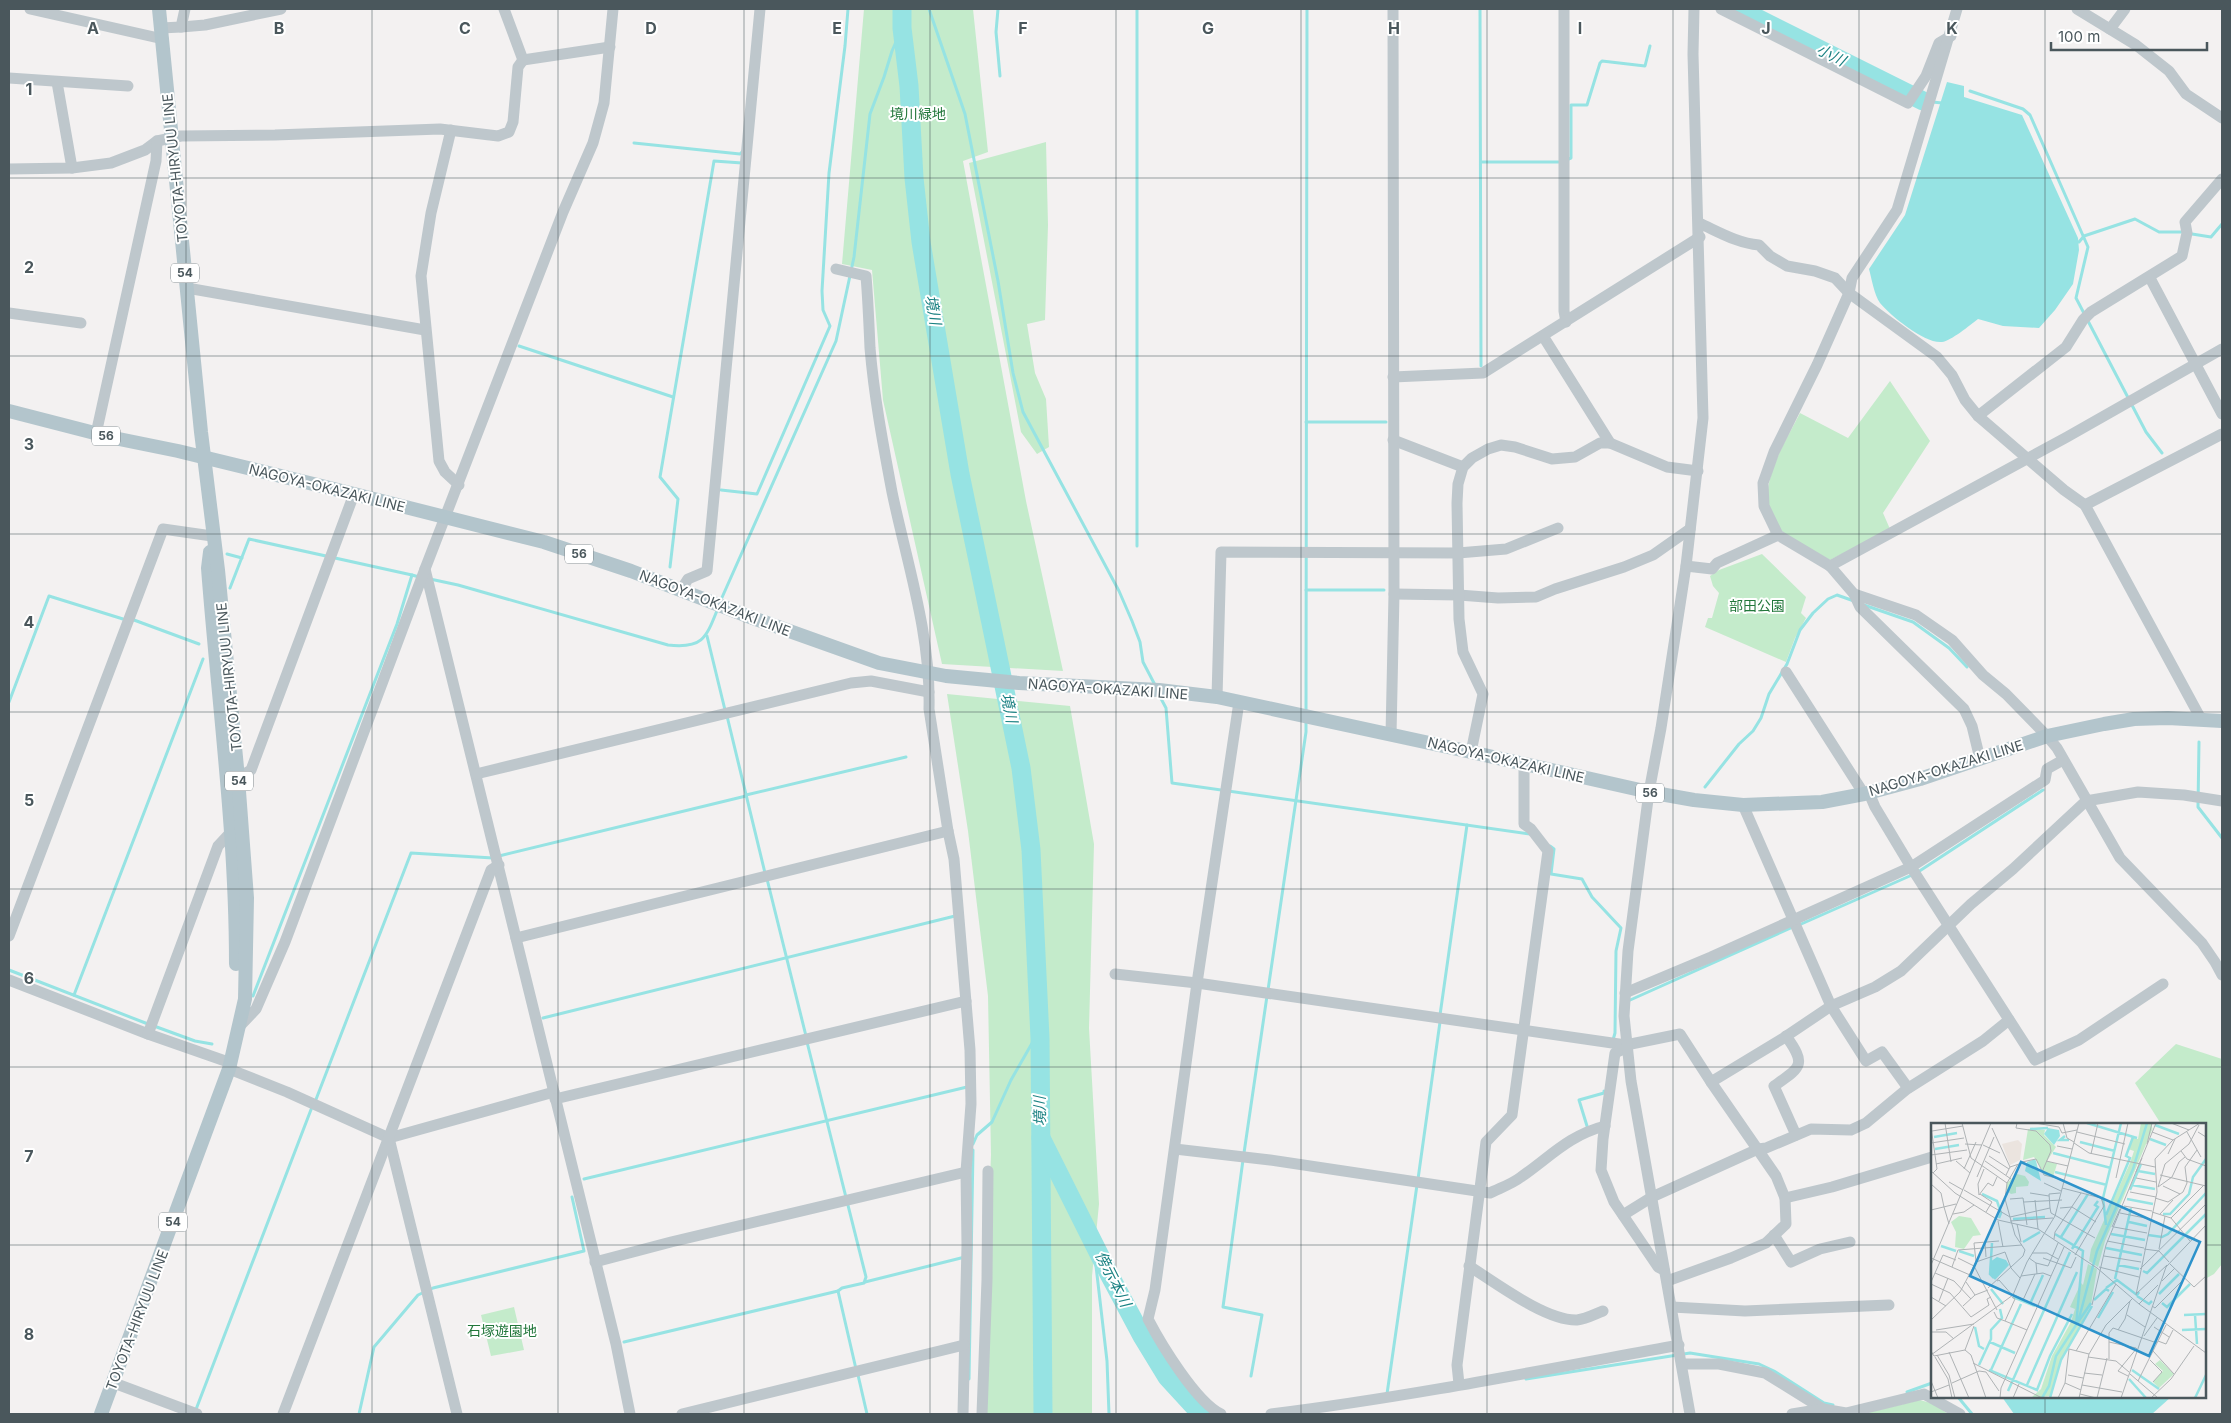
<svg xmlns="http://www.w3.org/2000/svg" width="2231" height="1423" font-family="Inter,'Noto Sans JP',sans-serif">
	<rect width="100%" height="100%" fill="#f3f1f1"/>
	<!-- green -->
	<g fill="#c4ebcb">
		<path d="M864 9H973L988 152 963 161 1026 501 1063 671 942 664 883 400 872 270 842 264Z"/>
		<path d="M1046 142 1048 225 1045 320 1027 324 1035 373 1046 399 1049 447 1037 454 1021 432 969 163Z"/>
		<path d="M1890 381 1930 441 1883 513 1890 529 1830 560C1815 551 1796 544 1783 532 1747 499 1783 447 1800 413L1848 438Z"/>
		<path d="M1762 554 1806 597 1801 613 1806 618 1795 638 1786 662 1705 627 1708 618H1712L1719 593 1713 586 1710 576 1719 570Z"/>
		<path d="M947 694 1070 706 1094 844 1089 1028 1099 1204 1092 1276V1414H981L991 1155 988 996 968 831Z"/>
		<path d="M2176 1044 2222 1059V1264L2214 1274 2205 1279V1124H2161L2135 1083Z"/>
		<path d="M514 1307 524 1350 491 1356 481 1315Z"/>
		<path d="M1920 1400 1934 1404 1948 1414H1862Z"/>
	</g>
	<!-- water -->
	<g fill="#96e3e3">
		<path d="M1947 82 1964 86V97L2022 115 2078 238 2079 250 2073 284 2055 310 2039 328 2003 326 1978 319C1970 325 1951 341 1942 342 1925 344 1891 316 1880 303 1874 294 1872 280 1869 269L1905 215Z"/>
		<path d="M2002 1397H2171L2152 1414H2014Z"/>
	</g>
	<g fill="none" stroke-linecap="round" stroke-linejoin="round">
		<!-- stream -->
		<g stroke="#96e3e3" stroke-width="3">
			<path d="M929 9 965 114 998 281 1013 373 1023 412 1119 591 1132 621 1140 642 1143 662 1155 685"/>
			<path d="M998 9 996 32 1000 76"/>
			<path d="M1480 9 1481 366"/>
			<path d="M1970 91 2023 109 2030 115 2088 247 2076 298 2146 432 2162 453"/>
			<path d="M1923 101 1942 103"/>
			<path d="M634 143 740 154 743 151"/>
			<path d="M1481 162H1561L1571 158V105H1587L1600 63 1602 61 1645 66 1650 46"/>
			<path d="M2192 234 2211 237 2222 224"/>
			<path d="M2079 242 2084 236 2135 219 2159 232H2181"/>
			<path d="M519 346 673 397"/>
			<path d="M1306 422H1386"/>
			<path d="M721 490 757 494 830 326 823 310 822 291 829 173 845 46 848 9"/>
			<path d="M1137 546V9"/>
			<path d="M227 554 242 558"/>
			<path d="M670 567 678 499 660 477 714 161 742 163"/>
			<path d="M430 579 458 585 668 645C703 649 706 638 718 608"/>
			<path d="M230 588 249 539 412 575"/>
			<path d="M1306 590H1384"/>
			<path d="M720 602 836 341 854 257 870 114 884 77 892 51 902 28"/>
			<path d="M1864 605 1913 622 1949 648 1967 667"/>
			<path d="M134 620 199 644"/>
			<path d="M707 636 725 710"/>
			<path d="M1158 693 1166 708 1172 783 1530 834"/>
			<path d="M9 702 49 596 123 619"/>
			<path d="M1306 713 1307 9"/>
			<path d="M727 716 765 873"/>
			<path d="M2199 742 2198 807 2222 838"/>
			<path d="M1705 787 1739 744 1753 731 1761 718 1769 694 1787 664 1800 630 1813 613 1828 599 1837 595 1854 601"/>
			<path d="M746 795 906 757"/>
			<path d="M1550 846 1554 849 1551 874 1582 879 1592 897 1621 928 1616 951 1615 1033 1613 1040"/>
			<path d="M499 856 746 796"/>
			<path d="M1918 872 2043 790"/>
			<path d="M767 879 806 1036"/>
			<path d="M1799 925 1912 875"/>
			<path d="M9 970 148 1024"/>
			<path d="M1268 990 1306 732V719"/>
			<path d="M74 995 203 659"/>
			<path d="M253 996 397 624 412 575 419 577"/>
			<path d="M1628 1001 1793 927"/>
			<path d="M1440 1015 1467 825"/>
			<path d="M543 1018 955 916"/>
			<path d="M154 1026 195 1041 212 1044"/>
			<path d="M807 1042 866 1277 864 1283 842 1288 838 1291 856 1369"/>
			<path d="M315 1102 411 853 493 858"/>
			<path d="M1587 1126 1579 1100 1604 1093V1091"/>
			<path d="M973 1144 977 1135 992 1122 1011 1080 1039 1031"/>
			<path d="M1244 1153 1267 996"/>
			<path d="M1243 1160 1223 1307 1262 1315 1251 1376"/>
			<path d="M584 1179 967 1087"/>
			<path d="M1418 1179 1440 1022"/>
			<path d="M1103 1260 1099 1261 1096 1266 1107 1361 1109 1414"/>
			<path d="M865 1282 965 1257"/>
			<path d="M624 1342 838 1291"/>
			<path d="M858 1375 867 1414"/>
			<path d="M969 1379 973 1150"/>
			<path d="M1526 1379 1690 1353 1759 1364 1774 1371 1824 1403 1833 1405"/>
			<path d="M1907 1392 1932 1383"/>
			<path d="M1387 1394 1417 1185"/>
			<path d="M1958 1397 1972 1414"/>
			<path d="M195 1412 312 1107"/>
			<path d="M359 1414 374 1347 418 1295 433 1288 584 1251 572 1197"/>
		</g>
		<!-- river -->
		<g stroke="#96e3e3" stroke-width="19">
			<path d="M902 9V28L909 86 914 178 921 242 960 474 1021 768 1031 850 1040 1038 1043 1414"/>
			<path d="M1739 9 1923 101"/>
			<path d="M1041 1138 1110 1276 1142 1336 1167 1377 1201 1414"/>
		</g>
		<!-- minor -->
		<g stroke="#bec7cc" stroke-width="11">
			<path d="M30 9 163 39"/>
			<path d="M504 9 523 60"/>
			<path d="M1564 9V311L1566 322"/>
			<path d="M1721 9 1908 103 1926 76 1939 43 1951 36"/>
			<path d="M1957 9 1897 210 1852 278 1849 293 1817 365 1774 452 1763 483 1764 506 1778 535 1830 566 1854 594 1916 615 1952 640 1983 675 2006 694 2047 736 2057 748 2120 858 2202 943 2215 962 2222 975"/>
			<path d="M2077 9 2136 45 2169 71 2186 94 2222 118"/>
			<path d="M181 27 205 25 281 9"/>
			<path d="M161 28 181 27 185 9"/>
			<path d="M2110 29 2125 9"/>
			<path d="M523 60 610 47"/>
			<path d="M9 78 128 86"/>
			<path d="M57 82 72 168"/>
			<path d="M451 130 431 213 421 276 439 461 445 472 459 485"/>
			<path d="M9 169 72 168 111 163 145 150 157 141 181 136 275 135 440 129 498 136 509 132 513 122 518 67 523 60"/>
			<path d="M1699 223C1719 232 1737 243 1759 245L1770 256 1787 266 1815 271 1835 278 1849 293 1937 357 1952 375 1965 400 1978 416 2064 490 2085 505 2201 719"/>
			<path d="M836 269 866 276C868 300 869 324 870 348 874 396 883 444 892 492 907 564 931 634 929 709L948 831 954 859 970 1050 971 1104 966 1172 967 1245 963 1414"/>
			<path d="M2150 278 2222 414"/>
			<path d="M187 288 425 330"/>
			<path d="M9 313 81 323"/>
			<path d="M1543 336 1610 443 1667 467 1698 471"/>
			<path d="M1393 377 1483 373 1700 237"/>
			<path d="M1978 416 2066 347 2083 320 2091 312 2182 256 2187 233 2185 222 2222 179"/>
			<path d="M96 434 156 161 157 141"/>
			<path d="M1393 440 1463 467"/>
			<path d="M2085 505 2222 434"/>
			<path d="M1686 566 1712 569 1717 563 1778 535"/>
			<path d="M1830 566 2067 437 2222 349"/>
			<path d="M425 569 616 1344 630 1414"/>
			<path d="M681 590 688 579 707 571 760 9"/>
			<path d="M1394 594 1459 595 1498 598 1536 597 1555 589 1624 567 1653 555 1690 529"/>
			<path d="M1854 594 1860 607 1964 709 1972 726 1980 759"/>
			<path d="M1786 672 1864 794"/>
			<path d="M1217 697 1221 552 1458 553 1506 549 1558 528"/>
			<path d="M1391 735 1394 594 1393 9"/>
			<path d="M1471 752 1483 694 1463 652 1459 619 1457 503 1458 484 1463 467 1472 458 1488 449 1501 445 1515 447 1552 459 1575 457 1600 443H1610"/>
			<path d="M476 774 851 683 871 681 929 692"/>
			<path d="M238 778 251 770 354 494"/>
			<path d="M1869 793 1875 807 1911 867 2035 1060 2079 1040 2163 984"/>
			<path d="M1743 805 1831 1006 1866 1061 1882 1052 1908 1088"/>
			<path d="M9 936 163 529 212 536"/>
			<path d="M516 938 948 831"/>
			<path d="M1115 974 1197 983 1626 1045 1680 1034 1711 1082"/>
			<path d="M9 980 148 1034 231 1063"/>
			<path d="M1625 993 1711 957 1911 867 2045 780 2047 769 2063 760"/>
			<path d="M239 1027 256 1009 285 942 425 569 563 212 593 143 604 103 613 9"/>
			<path d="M148 1034 218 846 232 831"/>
			<path d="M1786 1036C1807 1065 1801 1067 1774 1086L1796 1135"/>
			<path d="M1626 1048 1615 1053 1603 1139 1601 1170 1614 1202 1658 1267 1664 1270"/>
			<path d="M229 1069 287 1092 389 1138 554 1092"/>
			<path d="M555 1099 966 1001"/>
			<path d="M389 1138 457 1414"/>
			<path d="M1175 1149 1270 1160 1490 1193C1500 1188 1512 1184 1521 1177 1550 1157 1569 1135 1605 1126"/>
			<path d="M1785 1198 1832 1187 1932 1157"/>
			<path d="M1623 1215 1652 1197 1758 1149 1766 1148 1811 1129 1851 1130 1866 1123 1907 1089 1983 1041 2009 1020"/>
			<path d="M1774 1235 1791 1262 1820 1249 1850 1242"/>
			<path d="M595 1262 671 1242 966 1172"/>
			<path d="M1469 1266C1496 1283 1546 1321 1577 1320 1586 1319 1595 1314 1603 1311"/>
			<path d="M1667 1281 1731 1258 1766 1243 1786 1224 1785 1198 1776 1176 1711 1082 1782 1039 1831 1006 1875 987 1901 971 1971 904 2013 869 2086 801 2138 792 2184 795 2222 801"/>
			<path d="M1672 1307 1745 1311 1889 1305"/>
			<path d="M1682 1364H1719L1765 1373 1823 1409"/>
			<path d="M114 1383 197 1414"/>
			<path d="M1459 1384 1457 1365 1486 1142 1512 1115 1548 851 1531 829 1524 824V764"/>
			<path d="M283 1414 491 870 499 865"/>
			<path d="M682 1414 964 1345"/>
			<path d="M982 1414 987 1280 988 1171"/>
			<path d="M1221 1414C1196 1402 1161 1344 1148 1319L1155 1290 1197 983 1239 702"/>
			<path d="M1271 1414C1408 1397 1543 1370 1679 1345"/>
			<path d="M1690 1414 1631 1081 1624 1016 1628 951 1649 792 1661 728 1686 566 1703 418 1693 54 1694 9"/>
			<path d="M1792 1414 1823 1409 1846 1413 1924 1394 1960 1414"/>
		</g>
		<!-- major -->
		<g stroke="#b3c5cc" stroke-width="14">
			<path d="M9 411 114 438 178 451 346 492 544 542 631 571 750 617 879 663 946 676 1019 683 1159 690 1217 697 1471 752 1649 792 1694 800 1743 805 1822 802 1864 794 1920 779 2047 736 2104 724 2134 719 2168 718 2222 721"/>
			<path d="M210 552 208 568C218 700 236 831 236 964"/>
			<path d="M101 1414 229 1069 245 999 247 898 238 778 218 570 201 432 159 9"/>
		</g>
	</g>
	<!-- grid -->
	<path fill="none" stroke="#4a575c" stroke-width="1" stroke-opacity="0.55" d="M186 9V1414M372 9V1414M558 9V1414M744 9V1414M930 9V1414M1116 9V1414M1301 9V1414M1487 9V1414M1673 9V1414M1859 9V1414M2045 9V1124M9 178H2222M9 356H2222M9 534H2222M9 712H2222M9 889H2222M9 1067H2222M9 1245H1932M2205 1245H2222M2045 1397V1414"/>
	<g text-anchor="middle" stroke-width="4" stroke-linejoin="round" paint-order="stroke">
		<!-- shield labels -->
		<g fill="#fff" stroke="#80898d" stroke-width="1">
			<rect x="171" y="263.5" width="28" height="19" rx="4"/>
			<rect x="92" y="426.5" width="28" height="19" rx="4"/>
			<rect x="565" y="544.5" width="28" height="19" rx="4"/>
			<rect x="225" y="771.5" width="28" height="19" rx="4"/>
			<rect x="1636" y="783.5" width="28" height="19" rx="4"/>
			<rect x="159" y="1212.5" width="28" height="19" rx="4"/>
		</g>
		<g font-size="12" font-weight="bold" fill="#4a575c">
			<text x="185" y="277">54</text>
			<text x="106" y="440">56</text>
			<text x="579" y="558">56</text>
			<text x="239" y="785">54</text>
			<text x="1650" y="797">56</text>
			<text x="173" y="1226">54</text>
		</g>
		<!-- park labels -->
		<g font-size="14" fill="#22773b" stroke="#fff">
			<text x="918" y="119">境川緑地</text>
			<text x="1757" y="611">部田公園</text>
			<text x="502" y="1336">石塚遊園地</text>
		</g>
		<!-- street labels -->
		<g font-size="14" fill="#4a575c" stroke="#fff">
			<text transform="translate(175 168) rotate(-96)" y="5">TOYOTA-HIRYUU LINE</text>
			<text transform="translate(327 488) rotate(14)" y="5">NAGOYA-OKAZAKI LINE</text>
			<text transform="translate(715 603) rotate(21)" y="5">NAGOYA-OKAZAKI LINE</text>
			<text transform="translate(229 677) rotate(-96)" y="5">TOYOTA-HIRYUU LINE</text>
			<text transform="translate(1108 689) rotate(4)" y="5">NAGOYA-OKAZAKI LINE</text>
			<text transform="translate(1506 760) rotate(13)" y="5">NAGOYA-OKAZAKI LINE</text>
			<text transform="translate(1946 768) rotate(-17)" y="5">NAGOYA-OKAZAKI LINE</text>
			<text transform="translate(137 1320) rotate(-69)" y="5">TOYOTA-HIRYUU LINE</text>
		</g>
		<!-- water labels -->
		<g font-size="15" font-style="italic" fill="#1a8182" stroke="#fff">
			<text transform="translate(1831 55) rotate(27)" y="5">小川</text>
			<text transform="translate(933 310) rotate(80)" y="5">境川</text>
			<text transform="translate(1009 708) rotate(78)" y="5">境川</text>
			<text transform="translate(1040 1111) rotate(-91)" y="5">境川</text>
			<text transform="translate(1113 1279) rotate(63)" y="5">傍示本川</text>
		</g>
	</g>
	<!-- overview -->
	<g transform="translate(1931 1123)">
		<rect width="275" height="275" fill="#f3f1f1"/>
		<path d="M210 0H221V6L224 0 174 118 167 144 158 138 160 126 199 40 203 28 197 26 202 15 207 16ZM97 6 114 7 113 12 125 24 116 38 126 41 122 54 114 52 103 34 92 37ZM86 51 94 53 98 59 97 63 85 64V70L80 71 75 67 76 60ZM28 93 40 95 50 112 42 113 33 126 24 124 25 109 20 99ZM157 141 166 146 160 182 130 238 119 273 100 275 110 266 121 233 140 199 144 186 139 184 150 160 152 162ZM229 237 243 251 228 265 222 259 232 248 224 241Z" fill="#c4ebcb"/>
		<path d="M87 17 91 21 89 37 79 42 71 21Z" fill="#ebe4df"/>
		<path d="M117 5 128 7 129 13 123 22 113 11ZM104 36 105 38 110 58 94 48 96 39ZM66 134 75 137 78 142 64 157 60 152 59 139Z" fill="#96e3e3"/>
		<path fill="none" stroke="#96e3e3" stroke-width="2.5" d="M156 0 206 15M224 2 248 11M99 6 117 5M134 13 129 17H138M3 14 26 10M219 16 235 22M149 19 184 28M4 26 28 22M122 30 180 45M207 48 224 51M124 49 176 62M201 62 224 66M199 67 210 41M51 71 66 78 70 90 68 95M196 76 222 81M232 91H239L258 71 262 54 275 36M175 92 199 35 195 33 202 14M82 96 114 94M198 99 216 103M175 102 172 75 190 0M124 111 152 128 145 203M180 111 214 117M217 112 231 114 237 111 275 70M130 114 157 71M92 119 109 109M61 120 59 151 63 155M10 123 25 128M175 125 211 132M141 126 167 84 164 82 167 78M28 128 43 133M187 142 208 146M212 148 216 150 275 91M184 156 200 85M175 165 186 157 206 172 208 169M60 166 72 181M228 171 248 151M206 173 218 181 221 178M82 174 104 183M163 177 175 166 178 168M231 180 236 184 259 161M99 181 112 152M253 192 275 191M264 192 266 221M167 195 182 169M147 199 160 180M44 204 48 223 53 226M251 207 275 206M59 219 84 230M48 242 60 216V207L71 195 69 186M58 247 106 267 119 233 141 191M60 247 90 181M201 247 228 266M198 256 215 275M96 262 146 149M77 268 139 129M111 275 118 263 125 233 147 199 166 128 202 46 216 0M119 275 130 237 161 183M264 275 275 252"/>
		<path fill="none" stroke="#afb3b5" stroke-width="1" d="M14 0 20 39M31 0 40 35 76 60M86 0 85 5 105 8 119 22 120 28 111 49M104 0 128 4 131 10 146 7M132 0 136 15 143 19M240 0 258 7M0 4 6 46 2 50M61 5 79 44M1 8 32 3M146 9 194 21M221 9 242 17M256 9 270 34M267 9 275 14V22M0 20 33 15M143 20 158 30 224 44M34 21 51 22M216 21 221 0M52 22 69 30M126 23 141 26M250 28 256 36 275 43M160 31 167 0M237 31 244 16M0 32 36 27M58 33 78 46M25 38 39 50M54 38 80 56M115 38 137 43M91 39 105 36 113 52 133 57M5 41 31 35M87 41 76 60 74 76 84 112 94 127M33 46 45 19M53 46 47 61 48 72 57 60 62 63 66 54M0 48 24 70 67 97 107 106 166 145 208 181 275 230M205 49 211 35M75 52 79 44 88 41M229 52 275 63M46 54 63 14M241 54 248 39 254 34M185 55 197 0M205 55 225 59M18 59 32 67M113 60 130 68M0 61 10 70 13 84M232 63 249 71M227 64 234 41 258 21 268 2M227 64 241 54M131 65 170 75 173 83 144 132M33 67 79 94 119 85 118 71 129 70M199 69 225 74M99 70 118 73M49 71 61 79 55 89M224 75 237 79 252 69 256 60 254 44 266 27M79 76 92 75 96 102M104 77 107 106M93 79 131 77M193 83 221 88M13 84 18 101M119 85 120 90 164 115M129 85 141 84 165 99M0 87 25 81M221 89 240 95M189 90 219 96M22 91 33 89 43 82M229 91 242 77M240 95 273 62M240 95 259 118M67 98 72 124M79 98 122 95M86 101 90 119M181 104 189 86M183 104 216 110M123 116 124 109 150 70M176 118 213 125M54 119 55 134M213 126 228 128 238 139M228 126 234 93M74 129 80 145 89 155M101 130H116L127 136M173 133 210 139M0 135 39 152M27 135 43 143 66 187M98 135 105 140 106 151M112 135 140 145 145 134M45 139 43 120 68 118M105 140 117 143 127 120M239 141 263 164 275 153M0 142 60 0M21 144 27 127 91 122M168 144 208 154M209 146 275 81M4 150 23 158 40 176M90 153 112 150 120 153M66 158 68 157 82 173M231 158 244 145M0 159 12 132 25 137M35 159 44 172M0 161 19 170 40 194 58 182 56 176 60 174M57 165 92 133 94 127M205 171 236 142M83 172 106 183M205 172 226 69 224 36 242 17 269 0M0 174 15 183M92 177 104 151M8 178 17 155M208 181 227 162M161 182 175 122 225 0M32 183 44 172 57 167M221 183 224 185 254 155M63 189 66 195 74 198 84 176 81 174M196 192 214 204M0 197 29 169 45 139 74 129M74 198 96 207M223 204 238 214M5 207 43 201M187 207 194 196 199 178M0 209H15L23 216M213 213 226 195M227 218 235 221 242 207M178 219 205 225M34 227 40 232 55 275M34 227 43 203M0 228 3 233 34 227M145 228 185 161M222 228 243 251M18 229 38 275M0 232 82 172 96 139 124 93 148 0M6 232 18 252 24 275M4 234 17 256 21 275M157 234 185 238 198 249M178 236V210L182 205 226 220M219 237 231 249 222 259M42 240 111 275M153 250 171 252M199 251 227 275M137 252 152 255M197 253 187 248 206 225M0 258 7 275M207 258 235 202M21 260 48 248 55 249 68 268M134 260 138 226 158 231M151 262 191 269M0 269 18 262M149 271 165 275M69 275 70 265 133 124M82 275 88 261M127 275 134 260 150 267M148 275 158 231 175 202 202 175M166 275 176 235M190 275 235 144 275 102M220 275 240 256 263 223"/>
		<path fill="#2e93cb" fill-opacity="0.15" stroke="#2e93cb" stroke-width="2.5" d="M90 39 269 119 218 233 39 153Z"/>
		<rect width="275" height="275" fill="none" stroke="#4a575c" stroke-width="2.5"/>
	</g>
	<g font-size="16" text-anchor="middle" font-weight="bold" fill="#4a575c" stroke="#fff" stroke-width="4" stroke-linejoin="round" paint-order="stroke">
		<text x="93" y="34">A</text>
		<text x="279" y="34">B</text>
		<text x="465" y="34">C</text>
		<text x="651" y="34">D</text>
		<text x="837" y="34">E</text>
		<text x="1023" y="34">F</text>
		<text x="1208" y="34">G</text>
		<text x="1394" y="34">H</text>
		<text x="1580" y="34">I</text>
		<text x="1766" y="34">J</text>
		<text x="1952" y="34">K</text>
		<text x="29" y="95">1</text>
		<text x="29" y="273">2</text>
		<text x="29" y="450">3</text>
		<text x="29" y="628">4</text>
		<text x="29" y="806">5</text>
		<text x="29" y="984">6</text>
		<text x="29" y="1162">7</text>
		<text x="29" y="1340">8</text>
	</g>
	<!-- border -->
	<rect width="2231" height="1423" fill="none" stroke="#4a575c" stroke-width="20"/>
	<!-- scale -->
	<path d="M2051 42v8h156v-8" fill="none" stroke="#4a575c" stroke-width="2.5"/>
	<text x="2058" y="42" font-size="15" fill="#4a575c" stroke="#ffffff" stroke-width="4" paint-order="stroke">100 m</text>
</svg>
